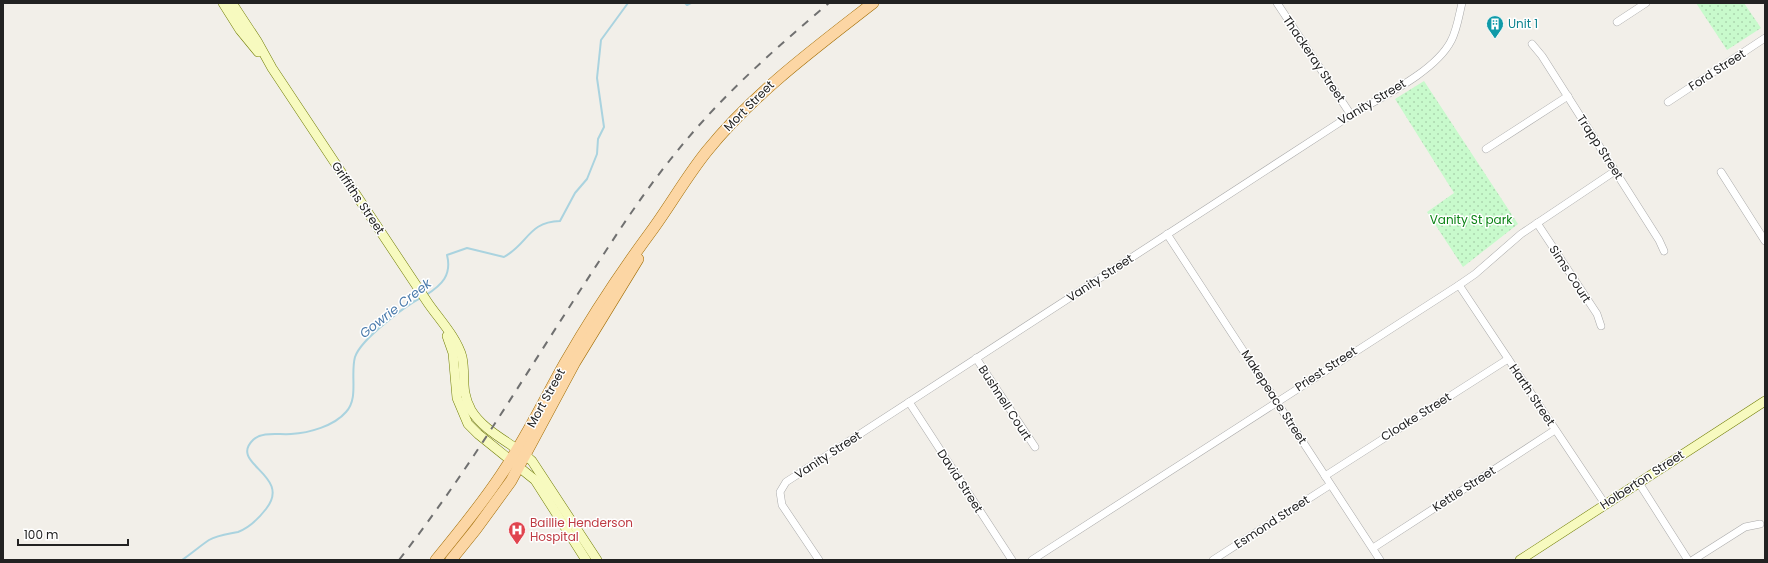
<svg xmlns="http://www.w3.org/2000/svg" width="1768" height="563" font-family="Poppins,sans-serif">
	<defs>
		<pattern id="park-dots" width="8" height="8" patternUnits="userSpaceOnUse"><rect width="8" height="8" fill="#c8facc"/><path d="M2 2h.1M6 6h.1" fill="none" stroke="#acd6af" stroke-width="1.8" stroke-linecap="round"/></pattern>
	</defs>
	<rect width="100%" height="100%" fill="#f2efe9"/>
	<!-- park -->
	<g fill="url(#park-dots)">
		<path d="M1696 3H1744L1761 28 1727 50Z"/>
		<path d="M1424 81 1518 224 1463 267 1427 212 1454 193 1395 99Z"/>
	</g>
	<g fill="none" stroke-linecap="round" stroke-linejoin="round">
		<!-- stream -->
		<g stroke="#aad3df" stroke-width="2">
			<path d="M685 3 687 5 691 3"/>
			<path d="M426 295C442 285 452 275 447 255L467 248 504 257C529 243 528 222 560 221L575 193 587 179 597 154 598 139 604 127 597 78 601 40 628 3"/>
			<path d="M182 560C191 554 200 546 209 540 218 535 229 534 238 532 249 528 259 518 266 509 293 475 228 464 253 440 262 431 279 435 291 434 309 433 334 426 346 412 359 398 350 375 355 357 361 339 405 306 422 297"/>
		</g>
		<!-- street casing -->
		<g stroke="#a9a9a9" stroke-width="8">
			<g id="street">
				<path d="M1277 3 1351 115"/>
				<path d="M1617 22 1646 3"/>
				<path d="M1532 44 1542 56 1659 240 1664 251"/>
				<path d="M1668 102 1765 38"/>
				<path d="M1486 149 1568 96"/>
				<path d="M1721 172 1765 241"/>
				<path d="M1537 223 1597 314 1601 326"/>
				<path d="M1167 234 1380 560"/>
				<path d="M1459 285 1605 504"/>
				<path d="M976 358 1035 447"/>
				<path d="M909 402 1012 560"/>
				<path d="M1325 476 1508 359"/>
				<path d="M1639 483 1688 560"/>
				<path d="M1373 548 1555 430"/>
				<path d="M819 560 782 505 780 492 786 482 1351 115C1381 97 1435 72 1451 41 1457 30 1459 15 1462 3"/>
				<path d="M1032 560 1459 285 1475 274 1521 234 1615 171"/>
				<path d="M1213 560 1330 485"/>
				<path d="M1693 560 1745 527 1760 524"/>
			</g>
		</g>
		<!-- secondary casing -->
		<g stroke="#707d05" stroke-width="10">
			<g id="secondary">
				<path d="M223 3 240 30 258 52"/>
				<path d="M232 3 257 41 272 68 428 303C439 319 457 338 462 357 466 376 460 390 471 410 485 433 513 443 532 461L597 560"/>
				<path d="M447 336 453 353 457 398 468 424 478 434 535 480 586 560"/>
				<path d="M1520 560 1765 401"/>
			</g>
		</g>
		<!-- primary casing -->
		<g stroke="#a06b00" stroke-width="12">
			<g id="primary">
				<path d="M436 560C459 532 481 505 501 475 526 439 544 400 565 363 591 318 619 275 650 233 670 206 686 177 707 151 754 93 814 49 873 3"/>
				<path d="M451 560 476 529 511 481 575 362 638 259"/>
			</g>
		</g>
		<!-- street -->
		<use href="#street" stroke="#fff" stroke-width="7"/>
		<!-- secondary -->
		<use href="#secondary" stroke="#f7fabf" stroke-width="9"/>
		<!-- primary -->
		<use href="#primary" stroke="#fcd6a4" stroke-width="11"/>
		<!-- rail -->
		<path stroke="#707070" stroke-width="2" stroke-dasharray="8 8" stroke-linecap="butt" d="M399 560C467 473 523 378 583 286 611 243 638 200 670 160 717 100 771 52 829 3"/>
	</g>
	<!-- icons -->
	<defs>
		<g id="building-pin" transform="scale(0.9)"><path d="M0 17L-7.5 6A9.5 9.5 0 1 1 7.5 6Z" fill="#0f9aa8" stroke="#fff"/><path d="M-4-6H4V6H1V3H-1V6H-4ZM-2.5-4.3h1.7v1.8h-1.7ZM.8-4.3h1.7v1.8H.8ZM-2.5-1h1.7V.8h-1.7ZM.8-1h1.7V.8H.8Z" fill="#fff"/></g>
		<g id="hospital-pin" transform="scale(0.9)"><path d="M0 17L-7.5 6A9.5 9.5 0 1 1 7.5 6Z" fill="#e0444e" stroke="#fff"/><path d="M-5-5h3v3.5h4V-5h3V5h-3V1.5h-4V5h-3Z" fill="#fff"/></g>
	</defs>
	<g fill-rule="evenodd">
		<use href="#building-pin" x="1495" y="24"/>
		<use href="#hospital-pin" x="517" y="530"/>
	</g>
	<g text-anchor="middle" stroke-width="3" stroke-linejoin="round" paint-order="stroke">
		<!-- culture labels -->
		<g font-size="12" fill="#0d838f" stroke="#fff" text-anchor="start">
			<text x="1508" y="28">Unit 1</text>
		</g>
		<!-- street labels -->
		<g font-size="12" fill="#222" stroke="#fff">
			<text transform="translate(1314 59) rotate(56)" y="4">Thackeray Street</text>
			<text transform="translate(1717 70) rotate(-33)" y="4">Ford Street</text>
			<text transform="translate(1372 102) rotate(-31)" y="4">Vanity Street</text>
			<text transform="translate(749 106) rotate(-45)" y="4">Mort Street</text>
			<text transform="translate(1600 147) rotate(57)" y="4">Trapp Street</text>
			<text transform="translate(358 198) rotate(56)" y="4">Griffiths Street</text>
			<text transform="translate(1570 274) rotate(57)" y="4">Sims Court</text>
			<text transform="translate(1100 278) rotate(-33)" y="4">Vanity Street</text>
			<text transform="translate(1326 369) rotate(-33)" y="4">Priest Street</text>
			<text transform="translate(1532 395) rotate(56)" y="4">Harth Street</text>
			<text transform="translate(1274 397) rotate(57)" y="4">Makepeace Street</text>
			<text transform="translate(546 398) rotate(-61)" y="4">Mort Street</text>
			<text transform="translate(1005 403) rotate(57)" y="4">Bushnell Court</text>
			<text transform="translate(1416 417) rotate(-32)" y="4">Cloake Street</text>
			<text transform="translate(828 455) rotate(-33)" y="4">Vanity Street</text>
			<text transform="translate(1642 480) rotate(-33)" y="4">Holberton Street</text>
			<text transform="translate(960 481) rotate(57)" y="4">David Street</text>
			<text transform="translate(1464 489) rotate(-33)" y="4">Kettle Street</text>
			<text transform="translate(1272 522) rotate(-33)" y="4">Esmond Street</text>
		</g>
		<!-- park labels -->
		<g font-size="12" fill="#0c8416" stroke="#fff">
			<text x="1471" y="224">Vanity St park</text>
		</g>
		<!-- health labels -->
		<g font-size="12" fill="#be3a42" stroke="#fff" text-anchor="start">
			<text x="530" y="527">Baillie Henderson<tspan x="530" dy="14">Hospital</tspan></text>
		</g>
		<!-- water labels -->
		<g font-size="13" font-style="italic" fill="#4a7aab" stroke="#fff">
			<text transform="translate(395 308) rotate(-38)" y="5">Gowrie Creek</text>
		</g>
	</g>
	<!-- border -->
	<rect width="1768" height="563" fill="none" stroke="#222222" stroke-width="8"/>
	<!-- scale -->
	<path d="M18 539v6h110v-6" fill="none" stroke="#222222" stroke-width="2"/>
	<text x="24" y="539" font-size="12" fill="#222222" stroke="#ffffff" stroke-width="3" paint-order="stroke">100 m</text>
</svg>
